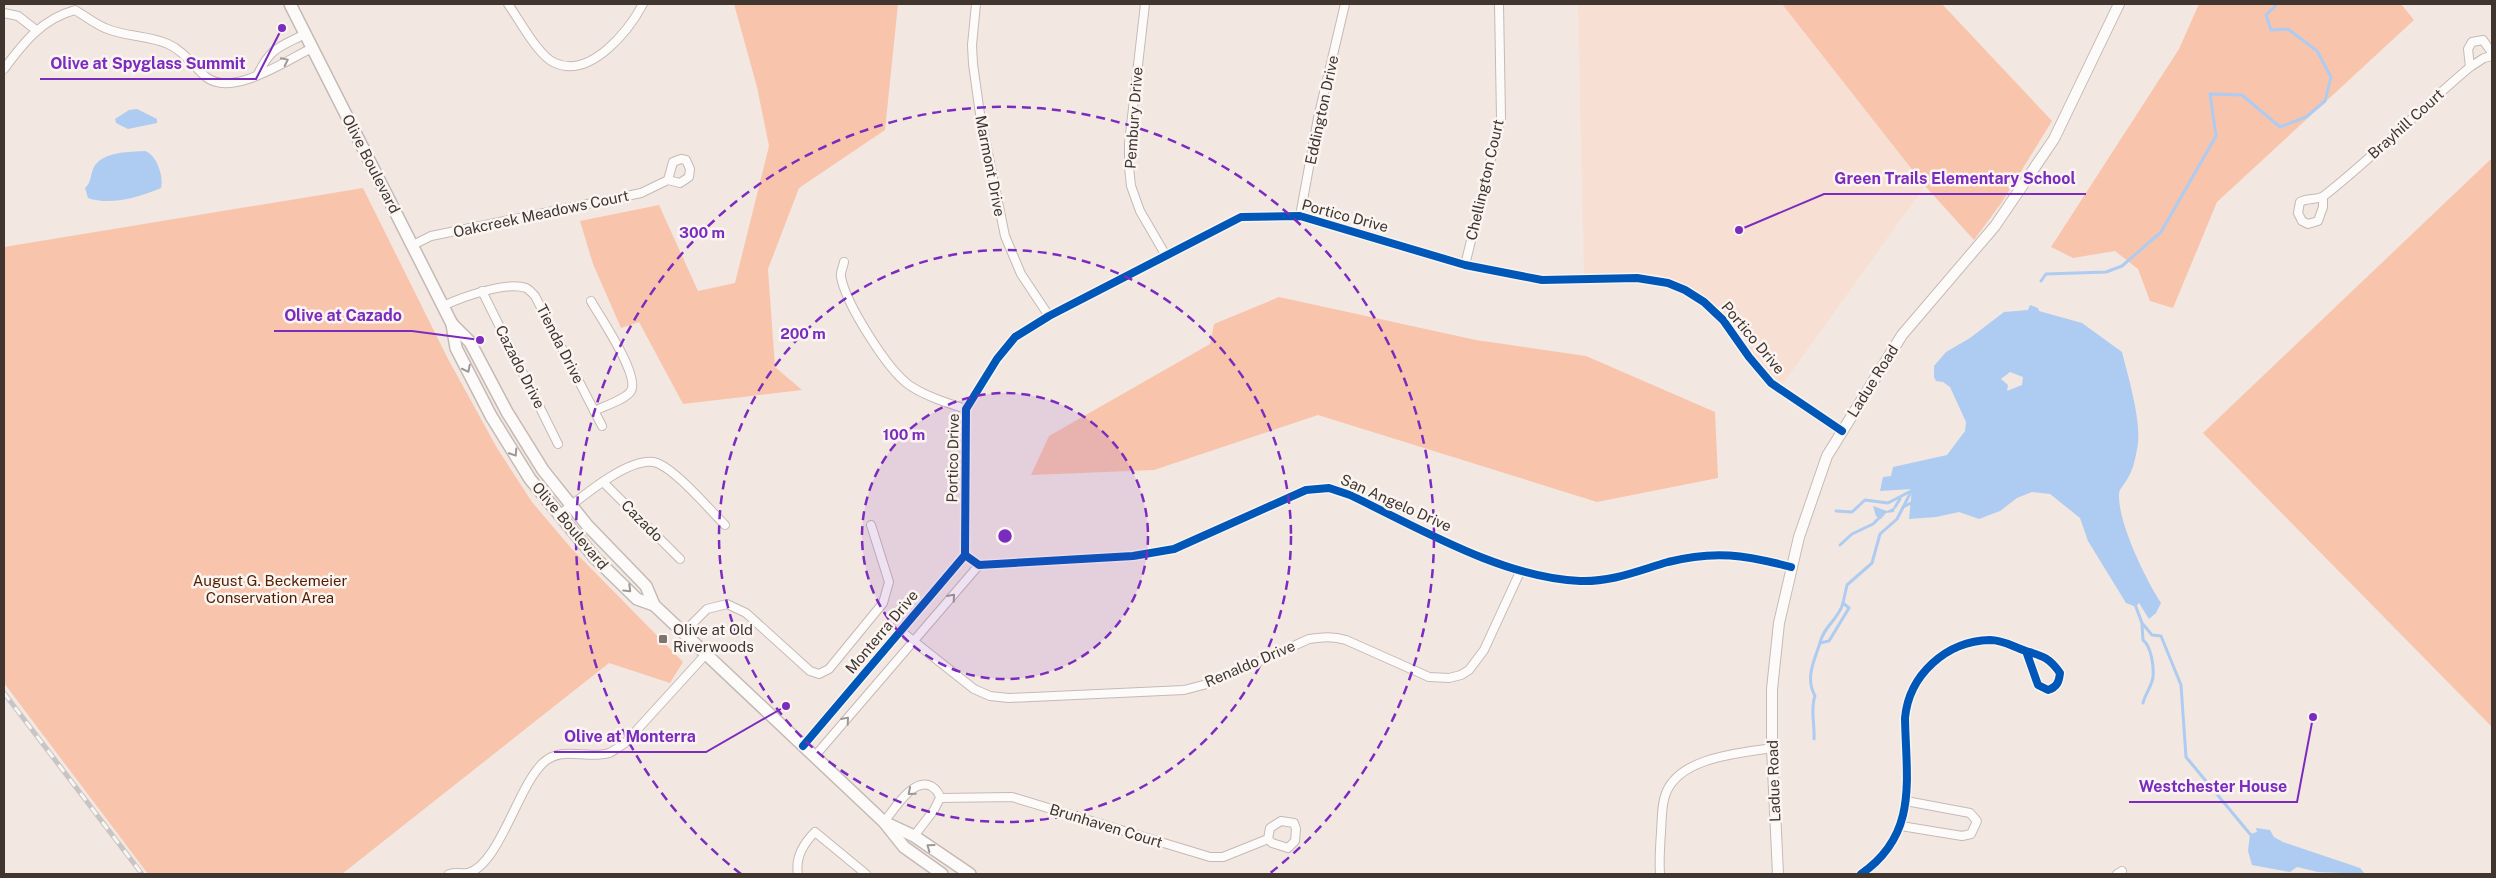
<svg xmlns="http://www.w3.org/2000/svg" width="2496" height="878" font-family="'Public Sans',sans-serif">
	<rect width="100%" height="100%" fill="#f3e7e1"/>
	<!-- built -->
	<path fill="#f8dfd3" d="M1578 4H1782L1925 186 1782 385 1760 362 1730 320 1715 305 1691 287 1660 275 1638 273 1584 274Z"/>
	<!-- green -->
	<g fill="#f8c5ac">
		<path d="M734 4H898L885 130 799 188 768 269 775 367 802 390 683 404 639 322 621 328 593 264 580 221 659 205 698 291 735 283 769 146 757 87Z"/>
		<path d="M1782 4H1942L2052 121 2002 202 1974 240 1925 186Z"/>
		<path d="M2199 4H2401L2414 20 2217 202 2173 308 2150 301 2138 269 2115 251 2073 258 2051 247 2179 49Z"/>
		<path d="M2492 158V727L2203 433Z"/>
		<path d="M363 188 447 357 497 448 532 502 571 548 683 662 670 683 609 663 342 874H148L4 683V247Z"/>
		<path d="M1279 297 1476 340 1586 356 1715 412 1718 478 1597 502 1318 415 1154 470 1031 475 1049 436 1210 344 1214 324Z"/>
	</g>
	<!-- water -->
	<g fill="#aeccf1" fill-rule="evenodd">
		<path d="M137 109 157 119V123L128 129 116 123 115 119 129 110Z"/>
		<path d="M145 151C157 155 164 177 161 188 140 197 110 206 88 198L85 188C92 182 90 174 94 167 103 151 130 152 145 151Z"/>
		<path d="M2030 305 2038 308 2039 311 2082 323 2122 352C2128 376 2143 425 2137 449 2135 460 2133 471 2126 481 2124 485 2119 489 2119 494 2118 523 2145 578 2161 603L2156 613 2149 619 2139 603 2136 607 2126 603 2088 541 2080 518 2050 494 2032 492 2017 498 2000 511 1979 519 1959 512 1936 517 1909 519 1912 489 1880 491 1883 477 1891 476 1893 467 1947 455 1965 431 1966 422 1950 387 1943 382 1936 381 1934 377V366L1946 352 1970 338 2004 312 2028 310ZM2010 372 2023 377 2022 385 2007 391 2008 385 2001 379Z"/>
		<path d="M1873 506 1887 511 1895 507 1894 512 1886 513 1881 519 1876 516Z"/>
		<path d="M2256 828 2270 830 2274 837 2283 842 2360 868 2365 874 2318 872 2297 867 2290 872 2252 865 2248 851 2250 834 2257 832Z"/>
	</g>
	<g fill="none" stroke-linecap="round" stroke-linejoin="round">
		<!-- stream -->
		<g stroke="#aeccf1" stroke-width="3">
			<path d="M2041 281 2046 274 2106 272 2122 266 2161 232 2216 136 2210 94 2242 95 2280 127 2306 117 2325 101 2331 77 2317 51 2288 29 2271 30 2266 15 2277 4"/>
			<path d="M1895 507 1900 499"/>
			<path d="M1903 507 1911 503"/>
			<path d="M1836 511 1852 512 1865 500 1888 503 1911 491"/>
			<path d="M1840 545 1852 534 1873 524 1879 518"/>
			<path d="M2136 607 2142 623 2152 635 2161 636 2181 685 2186 757 2250 834"/>
			<path d="M2142 624 2143 640C2151 646 2154 666 2153 677 2152 686 2145 694 2143 703"/>
			<path d="M1820 643C1823 627 1839 619 1843 603"/>
			<path d="M1814 739C1815 725 1810 709 1815 696 1805 678 1814 661 1820 643L1829 641 1849 608 1843 603 1847 585 1872 563 1880 534 1897 519 1912 490"/>
		</g>
		<!-- street casing -->
		<g stroke="#c4bab5" stroke-width="10">
			<g id="street">
				<path d="M508 4C519 19 538 56 555 63 591 79 629 30 643 4"/>
				<path d="M976 4 972 45 973 64 980 114 1005 236 1021 274 1049 316"/>
				<path d="M1145 4 1129 143V167L1131 186 1140 211 1165 254"/>
				<path d="M4 13 18 16 36 30"/>
				<path d="M2470 67 2468 49 2472 42 2483 40 2492 53"/>
				<path d="M4 69C24 42 42 19 75 10 85 16 95 24 105 28 125 37 148 35 168 44 184 51 193 66 206 77 232 98 287 60 312 48"/>
				<path d="M258 74C271 47 280 47 305 34"/>
				<path d="M2323 197V207L2318 221 2308 224 2302 221 2298 213 2300 202C2308 197 2318 201 2325 195 2376 155 2421 108 2470 67L2484 58 2492 56"/>
				<path d="M1300 216 1318 118 1345 4"/>
				<path d="M413 245 431 236 641 193 668 180 673 162 681 159 686 160 690 169 689 177 680 183 668 180"/>
				<path d="M844 262C843 267 840 273 841 277 846 304 887 369 909 385 925 396 947 403 966 409"/>
				<path d="M1465 265 1501 118 1499 4"/>
				<path d="M482 291 558 444"/>
				<path d="M591 301C600 317 640 375 631 391 625 400 604 406 594 411"/>
				<path d="M443 306C462 297 507 281 526 288 530 290 533 294 535 296L602 426"/>
				<path d="M603 482 680 559"/>
				<path d="M558 516C578 500 631 454 657 463 676 470 710 510 725 525"/>
				<path d="M965 555 979 565 1133 556 1174 549 1306 490 1329 488 1350 495C1419 528 1503 578 1580 581 1612 582 1637 571 1668 562 1715 550 1745 555 1791 567"/>
				<path d="M902 632 974 689 990 696 1009 698 1184 690 1211 683 1309 639C1323 637 1333 636 1346 640L1429 677 1449 678 1461 675 1469 670 1484 650 1520 572"/>
				<path d="M683 633 707 609 727 604 746 613 810 671 819 674 829 669 883 603 889 582 871 525"/>
				<path d="M803 746 965 555 966 409 997 359 1015 337 1049 316 1241 217 1300 216 1465 265 1542 280 1637 278 1668 283 1685 290 1704 302 1723 320 1749 357 1771 383 1842 431"/>
				<path d="M814 757 979 565"/>
				<path d="M940 798 1012 797 1210 857H1223L1268 839 1272 843 1288 848 1295 841 1296 829 1294 823 1281 821 1270 828 1268 839"/>
				<path d="M884 822C894 810 913 777 931 786 936 789 939 793 940 798L934 810 914 836"/>
				<path d="M1901 826 1962 836 1971 834 1977 821 1970 813 1906 801"/>
				<path d="M449 874C456 872 462 874 468 873 499 865 518 786 543 763 562 745 586 760 609 753 614 751 620 746 625 743L706 654"/>
				<path d="M798 874C795 858 804 843 815 832L866 874"/>
				<path d="M1660 874C1659 860 1660 846 1661 832 1662 819 1661 805 1666 793 1680 757 1740 753 1772 748"/>
				<path d="M1861 874C1919 834 1906 779 1905 718 1909 675 1946 641 1990 640 2004 640 2013 647 2026 651 2042 656 2049 657 2060 673 2059 682 2057 687 2048 690L2038 685 2026 651"/>
				<path d="M2117 874 2122 871"/>
			</g>
		</g>
		<!-- secondary casing -->
		<g stroke="#c4bab5" stroke-width="12">
			<path id="secondary" d="M1778 874 1772 748V689L1779 623 1799 537 1827 456 1902 335 1995 226 2054 139 2119 4"/>
		</g>
		<!-- primary casing -->
		<g stroke="#c4bab5" stroke-width="14">
			<g id="primary">
				<path d="M290 4 452 324 456 348 491 416 530 479 595 558 637 599 654 605"/>
				<path d="M452 324 470 342 507 412 543 470 587 525 646 586 654 605 884 822 904 847 942 874"/>
				<path d="M886 823 914 836 970 874"/>
			</g>
		</g>
		<!-- street -->
		<use href="#street" stroke="#fdfbfa" stroke-width="8"/>
		<!-- secondary -->
		<use href="#secondary" stroke="#fdfbfa" stroke-width="10"/>
		<!-- primary -->
		<use href="#primary" stroke="#fdfbfa" stroke-width="11"/>
		<!-- rail casing -->
		<g stroke="#c8c6c4" stroke-width="5">
			<path id="rail" d="M4 693 142 874"/>
		</g>
		<!-- rail -->
		<use href="#rail" stroke="#fbf5f2" stroke-width="3" stroke-dasharray="9" stroke-linecap="butt"/>
		<!-- cycleway casing -->
		<g stroke="#fbf5f2" stroke-width="11">
			<g id="cycleway">
				<path d="M965 555 979 565 1133 556 1174 549 1306 490 1329 488 1350 495C1419 528 1503 578 1580 581 1612 582 1637 571 1668 562 1715 550 1745 555 1791 567"/>
				<path d="M803 746 965 555 966 409 997 359 1015 337 1049 316 1241 217 1300 216 1465 265 1542 280 1637 278 1668 283 1685 290 1704 302 1723 320 1749 357 1771 383 1842 431"/>
				<path d="M1861 874C1919 834 1906 779 1905 718 1909 675 1946 641 1990 640 2004 640 2013 647 2026 651 2042 656 2049 657 2060 673 2059 682 2057 687 2048 690L2038 685 2026 651"/>
			</g>
		</g>
		<!-- cycleway -->
		<use href="#cycleway" stroke="#0057b8" stroke-width="8"/>
	</g>
	<!-- one-way arrows -->
	<defs><path id="oneway-chevron" d="M-2-3.5L2.5 0L-2 3.5" fill="none" stroke-width="1.6" stroke-linecap="round" stroke-linejoin="round" transform="scale(1.25)"/></defs>
	<g stroke="#9e9894">
		<use href="#oneway-chevron" transform="translate(285 61) rotate(-26)"/>
		<use href="#oneway-chevron" transform="translate(467 369) rotate(63)"/>
		<use href="#oneway-chevron" transform="translate(514 453) rotate(57)"/>
		<use href="#oneway-chevron" transform="translate(628 589) rotate(44)"/>
		<use href="#oneway-chevron" transform="translate(952 597) rotate(-49)"/>
		<use href="#oneway-chevron" transform="translate(846 720) rotate(-49)"/>
		<use href="#oneway-chevron" transform="translate(911 792) rotate(140)"/>
		<use href="#oneway-chevron" transform="translate(930 847) rotate(-144)"/>
	</g>
	<!-- distance rings -->
	<circle cx="1005" cy="536" r="143" fill="#7b2cbf" fill-opacity=".12"/>
	<g fill="none" stroke="#7b2cbf" stroke-width="2.5" stroke-dasharray="9 6">
		<circle cx="1005" cy="536" r="143"/>
		<circle cx="1005" cy="536" r="286"/>
		<path d="M741 874A429 429 0 1 1 1269 874"/>
	</g>
	<!-- markers -->
	<rect fill="#7f736d" stroke="#fbf5f2" stroke-width="2" x="658" y="634" width="10" height="10" rx="2.5"/>
	<g text-anchor="middle" stroke-width="5" stroke-linejoin="round" paint-order="stroke">
		<!-- street labels -->
		<g font-size="15" fill="#40352f" stroke="#fbf5f2">
			<text transform="translate(1322 110) rotate(-78)" y="5">Eddington Drive</text>
			<text transform="translate(1134 118) rotate(-86)" y="5">Pembury Drive</text>
			<text transform="translate(2406 124) rotate(-42)" y="5">Brayhill Court</text>
			<text transform="translate(371 164) rotate(63)" y="5">Olive Boulevard</text>
			<text transform="translate(990 166) rotate(79)" y="5">Marmont Drive</text>
			<text transform="translate(1485 180) rotate(-77)" y="5">Chellington Court</text>
			<text transform="translate(541 214) rotate(-12)" y="5">Oakcreek Meadows Court</text>
			<text transform="translate(1345 216) rotate(15)" y="5">Portico Drive</text>
			<text transform="translate(1753 338) rotate(50)" y="5">Portico Drive</text>
			<text transform="translate(560 344) rotate(63)" y="5">Tienda Drive</text>
			<text transform="translate(520 367) rotate(63)" y="5">Cazado Drive</text>
			<text transform="translate(1873 381) rotate(-58)" y="5">Ladue Road</text>
			<text transform="translate(953 458) rotate(-89)" y="5">Portico Drive</text>
			<text transform="translate(1396 503) rotate(24)" y="5">San Angelo Drive</text>
			<text transform="translate(642 521) rotate(45)" y="5">Cazado</text>
			<text transform="translate(570 526) rotate(50)" y="5">Olive Boulevard</text>
			<text transform="translate(882 632) rotate(-50)" y="5">Monterra Drive</text>
			<text transform="translate(1250 664) rotate(-23)" y="5">Renaldo Drive</text>
			<text transform="translate(1774 781) rotate(-92)" y="5">Ladue Road</text>
			<text transform="translate(1106 826) rotate(17)" y="5">Brunhaven Court</text>
		</g>
		<!-- park labels -->
		<g font-size="15" fill="#521d00" stroke="#fbf5f2">
			<text x="270" y="586">August G. Beckemeier<tspan x="270" dy="17">Conservation Area</tspan></text>
		</g>
		<!-- poi labels -->
		<g font-size="15" fill="#40352f" stroke="#fbf5f2" text-anchor="start">
			<text x="673" y="635">Olive at Old<tspan x="673" dy="17">Riverwoods</tspan></text>
		</g>
	</g>
	<circle cx="1005" cy="536" r="8" fill="#7b2cbf" stroke="#fbf5f2" stroke-width="2.5"/>
	<g font-size="15" text-anchor="middle" font-weight="bold" fill="#7b2cbf" stroke="#fbf5f2" stroke-width="5" stroke-linejoin="round" paint-order="stroke">
		<text x="702" y="238">300 m</text>
		<text x="803" y="339">200 m</text>
		<text x="904" y="440">100 m</text>
	</g>
	<!-- callouts -->
	<path fill="none" stroke="#7b2cbf" stroke-width="2" d="M282 28L256 79H40M1739 230L1824 194H2086M480 340L412 331H274M786 706L706 752H554M2313 717L2297 802H2129"/>
	<g fill="#7b2cbf" stroke="#fbf5f2" stroke-width="2">
		<circle cx="282" cy="28" r="5"/>
		<circle cx="1739" cy="230" r="5"/>
		<circle cx="480" cy="340" r="5"/>
		<circle cx="786" cy="706" r="5"/>
		<circle cx="2313" cy="717" r="5"/>
	</g>
	<g font-size="16" text-anchor="middle" font-weight="bold" fill="#7b2cbf" stroke="#fbf5f2" stroke-width="5" stroke-linejoin="round" paint-order="stroke">
		<text x="148" y="69">Olive at Spyglass Summit</text>
		<text x="1955" y="184">Green Trails Elementary School</text>
		<text x="343" y="321">Olive at Cazado</text>
		<text x="630" y="742">Olive at Monterra</text>
		<text x="2213" y="792">Westchester House</text>
	</g>
	<!-- border -->
	<rect width="2496" height="878" fill="none" stroke="#40352f" stroke-width="10"/>
</svg>
